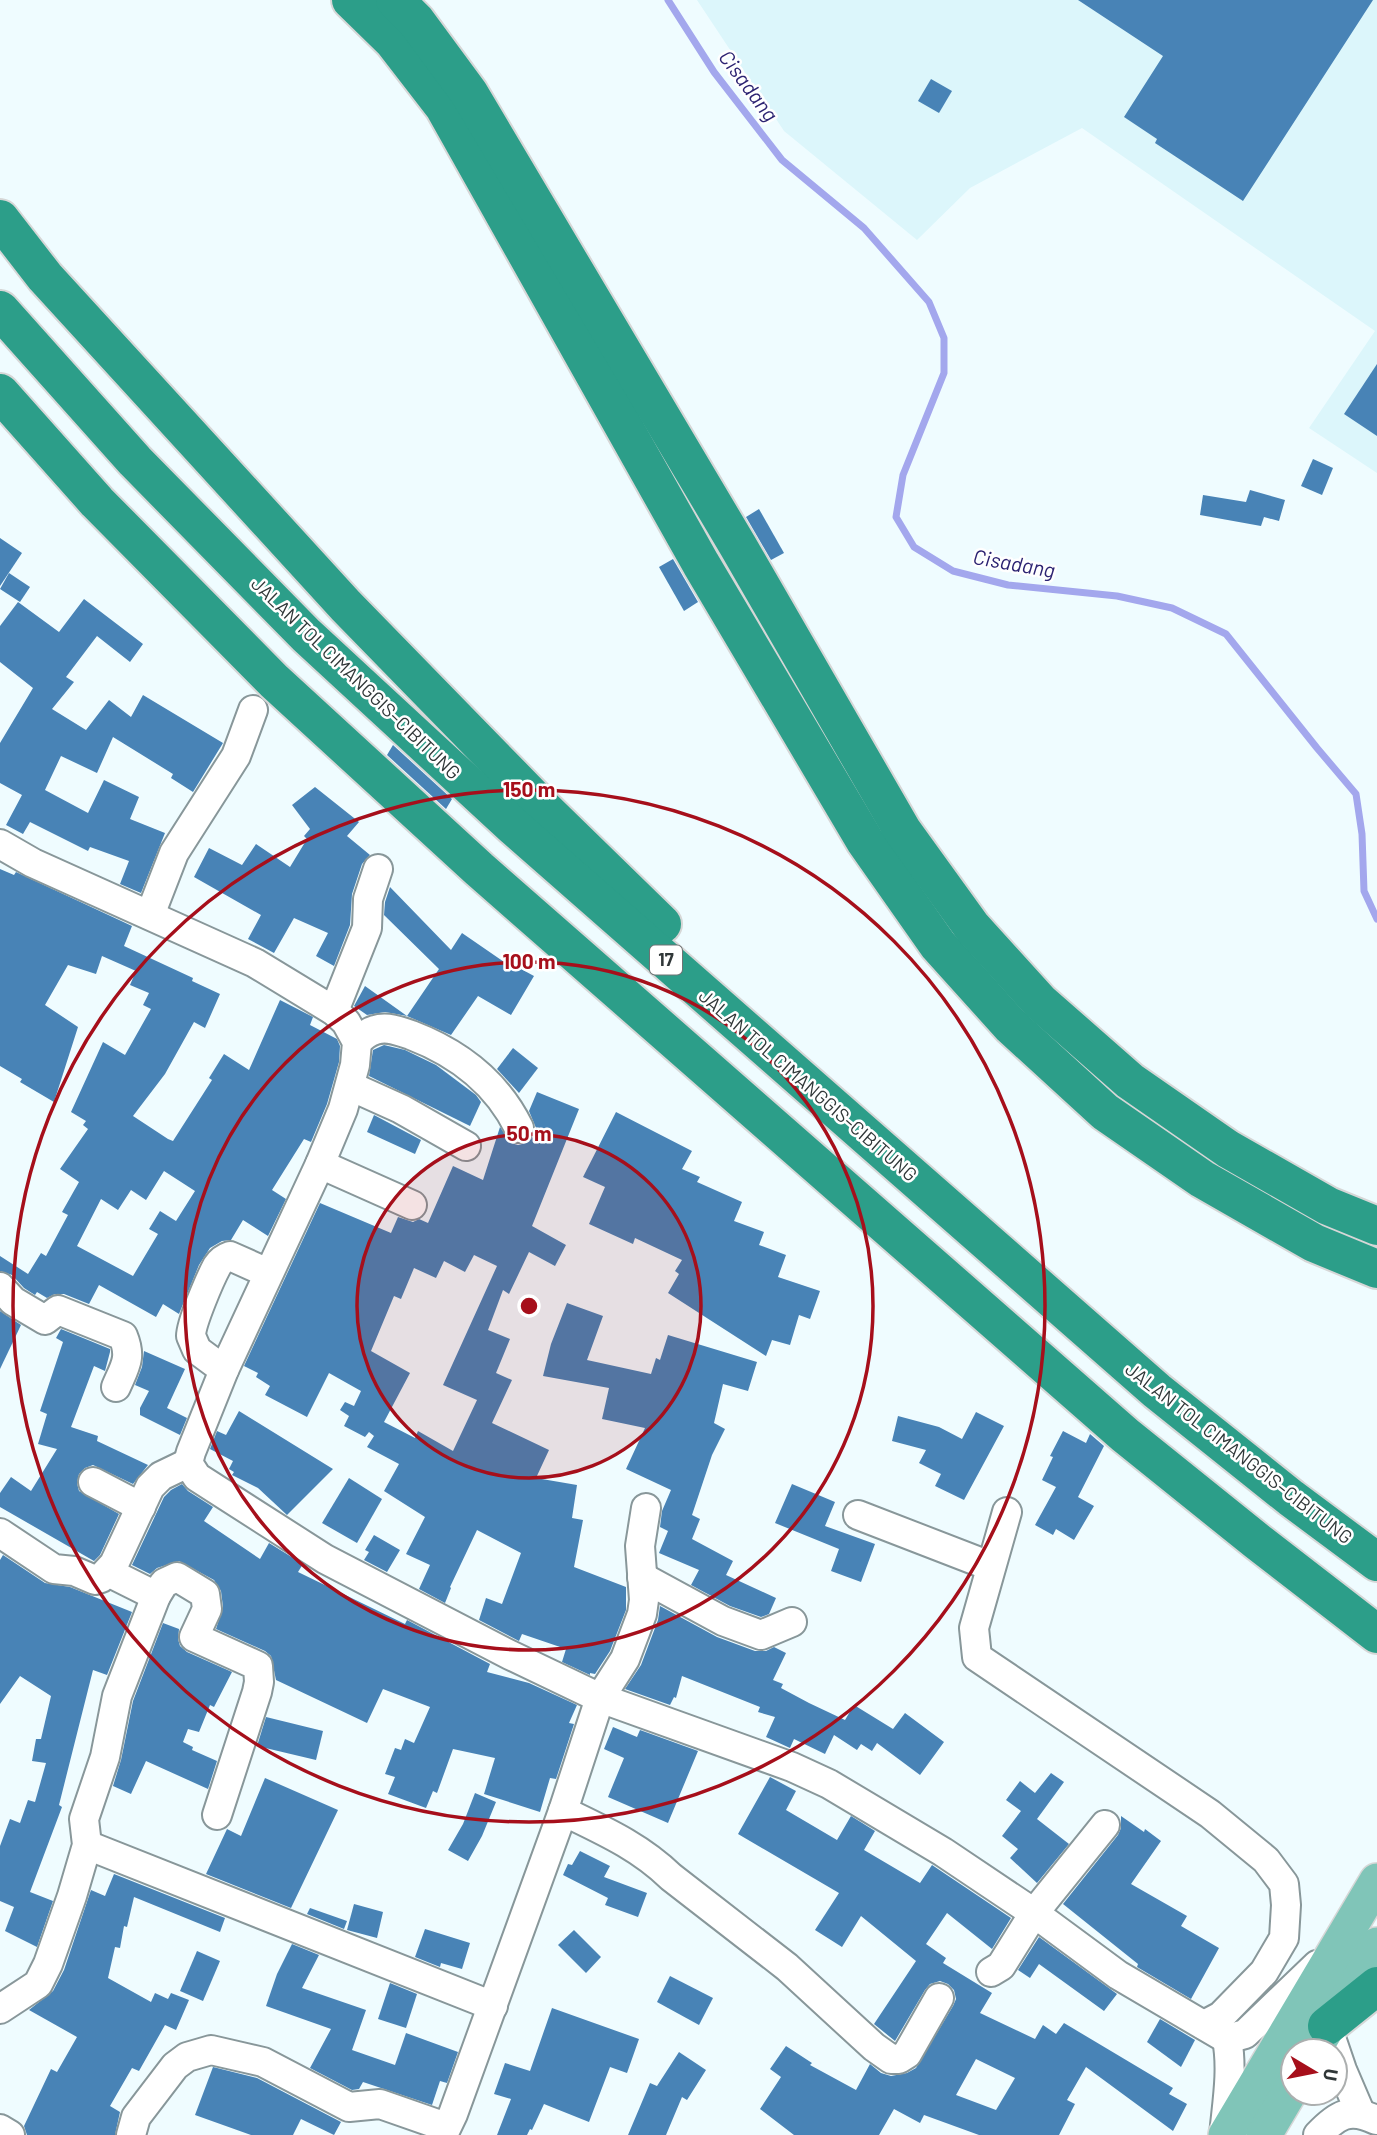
<svg xmlns="http://www.w3.org/2000/svg" width="1377" height="2135" font-family="Barlow,sans-serif">
	<rect width="100%" height="100%" fill="#effcff"/>
	<!-- built -->
	<path fill="#dcf6fb" d="M697 0H1377V473L1309 428 1375 331 1082 128 970 188 917 240 784 131Z"/>
	<g fill="none" stroke-linecap="round" stroke-linejoin="round">
		<!-- stream -->
		<path stroke="#a3a7ed" stroke-width="7" d="M668 0 714 72 782 160 864 228 929 302 944 338V373L903 475 896 517 914 547 953 571 1008 585 1117 596 1172 608 1226 634 1317 748 1356 794 1362 834 1364 891 1377 919"/>
	</g>
	<!-- building -->
	<g fill="#4883b6" fill-rule="evenodd">
		<path d="M1078 0H1373L1243 201 1155 143 1157 139 1124 117 1163 56Z"/>
		<path d="M931 79 952 91 939 113 918 101Z"/>
		<path d="M1377 364V436L1344 414Z"/>
		<path d="M1313 459 1333 468 1322 495 1301 486Z"/>
		<path d="M1250 490 1285 500 1279 521 1264 517 1261 526 1200 515 1203 495 1246 502Z"/>
		<path d="M759 509 784 553 771 560 746 517Z"/>
		<path d="M0 538 22 553 0 586Z"/>
		<path d="M673 559 698 602 684 611 659 567Z"/>
		<path d="M9 573 30 587 20 602 0 589Z"/>
		<path d="M84 599 143 644 130 662 97 636 66 677 74 682 52 709 86 730 109 700 131 717 143 695 223 743 193 792 171 778 173 774 113 737 97 773 61 756 45 790 88 813 104 780 139 797 130 819 165 833 141 893 120 884 129 861 90 847 88 851 30 822 23 834 6 825 22 795 0 783V743L33 688 0 662V626L18 602 59 632Z"/>
		<path d="M393 745 452 799 446 809 387 755Z"/>
		<path d="M315 787 359 822 347 836 370 855 362 864 352 894 350 925 334 966 316 956 328 933 294 918 274 953 248 939 261 915 194 877 209 848 242 865 256 844 290 867 307 839 304 836 310 829 292 805Z"/>
		<path d="M0 869 14 875 16 872 132 926 124 946 193 978 192 981 220 994 205 1028 194 1022 165 1074 133 1116 168 1139 173 1141 212 1080 209 1078 224 1054 249 1070 280 1000 313 1017 310 1025 337 1039 340 1046 339 1062 327 1104 311 1142 304 1139 272 1190 286 1199 268 1236 243 1220 231 1240 222 1241 210 1248 199 1265 179 1314 163 1304 156 1317 99 1285 89 1304 64 1294H55L47 1298 37 1292 35 1295 24 1288 12 1275 0 1271V1256L28 1274 41 1253 46 1256 68 1215 62 1212 79 1182 60 1169 88 1129 83 1125 86 1121 71 1112 103 1042 125 1055 151 1009 143 1005 149 993 130 985 136 971 102 956 96 974 68 965 45 1005 78 1027 54 1102 20 1082 22 1079 0 1066ZM164 1171 195 1191 176 1221 160 1211 149 1229 158 1234 133 1276 77 1246 101 1199 118 1210 131 1190 146 1200Z"/>
		<path d="M390 887 451 950 462 933 507 964 508 962 534 976 511 1015 478 996 451 1035 407 1016 439 969 384 915 385 902Z"/>
		<path d="M365 986 407 1016 385 1012 367 1015 354 1006Z"/>
		<path d="M384 1045 405 1050 436 1065 476 1095 481 1102 470 1126 369 1076 373 1050Z"/>
		<path d="M513 1048 538 1068 519 1093 497 1069Z"/>
		<path d="M537 1092 579 1109 532 1226 566 1245 555 1266 529 1252 509 1294 503 1290 488 1330 510 1339 496 1373 512 1380 492 1423 549 1450 536 1478 577 1485 572 1518 583 1520 574 1567 626 1587V1610L610 1651 595 1674 590 1673V1675L562 1662 566 1649 522 1634 519 1641 479 1620 486 1598 502 1604 521 1553 477 1530 450 1587 451 1588 445 1603 419 1589 430 1565 406 1554 425 1517 384 1491 399 1464 367 1447 374 1436 369 1432 365 1437 344 1426 349 1416 340 1410 345 1402 354 1406 361 1391 329 1373 307 1417 265 1395 270 1386 256 1377 258 1373 244 1366 320 1203 391 1233 398 1217 413 1222 419 1219 428 1223 453 1166 483 1180 500 1127 511 1143 518 1145 526 1143 533 1137 536 1128 529 1111ZM474 1255 497 1266 443 1385 477 1400 453 1451 418 1431 415 1438 384 1422 410 1373 371 1351 394 1296 401 1299 414 1268 436 1278 444 1261 465 1272Z"/>
		<path d="M616 1112 692 1151 682 1169 700 1177 697 1182 742 1202 734 1221 764 1232 759 1245 786 1255 778 1277 820 1291 810 1319 799 1315 790 1345 772 1340 766 1356 668 1293 679 1274 675 1271 682 1260 635 1238 633 1244 589 1224 605 1187 583 1177Z"/>
		<path d="M374 1115 421 1140 415 1154 367 1132Z"/>
		<path d="M567 1303 603 1316 587 1360 651 1374 656 1358 660 1360 668 1335 757 1362 748 1391 723 1384 714 1423 725 1429 712 1455 692 1515 700 1519 692 1539 733 1561 726 1575 776 1598 769 1614 761 1617 730 1606 691 1585 699 1570 659 1553 668 1531 660 1527 662 1511 671 1490 626 1469 645 1428 602 1419 609 1388 543 1376 551 1344Z"/>
		<path d="M0 1311 21 1325 0 1369Z"/>
		<path d="M61 1329 110 1349V1352L105 1371 94 1366 71 1427 98 1436 97 1441 148 1465 133 1484 93 1465 85 1468 79 1474 77 1483 79 1491 119 1514 100 1555 94 1561 0 1507V1493L11 1477 31 1491 57 1449 38 1444 47 1414 40 1411 63 1342 56 1338Z"/>
		<path d="M144 1351 185 1369 167 1408 187 1418 180 1435 140 1415V1408L149 1391 135 1385 142 1367Z"/>
		<path d="M239 1411 333 1469 287 1515 258 1488 232 1475 234 1472 229 1469 233 1461 210 1449 217 1431 226 1435Z"/>
		<path d="M976 1412 1004 1426 964 1500 935 1486 941 1474 919 1463 926 1450 892 1441 898 1416 939 1427 962 1439Z"/>
		<path d="M1063 1431 1086 1443 1090 1434 1104 1446 1078 1497 1094 1506 1074 1540 1056 1529 1053 1535 1035 1525 1056 1487 1042 1480 1053 1457 1050 1456Z"/>
		<path d="M349 1478 382 1499 357 1543 322 1523Z"/>
		<path d="M182 1484 188 1491 213 1507 204 1521 260 1559 269 1543 303 1564 298 1572 405 1624 407 1620 490 1664 487 1672 529 1683 577 1705 569 1723 574 1724 556 1779 550 1778 540 1812 484 1794 495 1758 453 1749 437 1793 433 1791 426 1808 388 1794 395 1777 385 1774 395 1748 401 1750 405 1739 414 1743 430 1707 383 1689 367 1723 276 1680 271 1656 265 1651 216 1629 223 1607 221 1591 214 1580 179 1561 157 1568 150 1574 132 1565 164 1497 171 1490Z"/>
		<path d="M792 1484 835 1502 825 1526 875 1544 861 1582 831 1571 839 1549 775 1523Z"/>
		<path d="M374 1535 400 1550 387 1572 364 1560 369 1552 365 1550Z"/>
		<path d="M3 1555 45 1583 70 1587 132 1612 107 1675 93 1670 59 1805 62 1807 30 1892 53 1901 37 1947 5 1931 14 1907 0 1901V1846L10 1819 20 1823 28 1800 35 1802 46 1763 32 1761 36 1739H41L51 1696 20 1676 0 1704V1560Z"/>
		<path d="M660 1606 717 1637 755 1651H766L774 1647 786 1653 773 1680 783 1684 781 1688 809 1703 845 1720 854 1705 893 1729 905 1713 944 1742 920 1775 877 1743 872 1751 861 1744 857 1750 834 1735 825 1754 794 1739 790 1748 766 1737 775 1717 758 1712 760 1707 682 1676 676 1698 674 1697 670 1705 625 1689 641 1665 658 1620Z"/>
		<path d="M163 1623 179 1629 178 1639 180 1646 187 1652 232 1672 214 1707 210 1705 199 1732 188 1729 183 1742 193 1747 192 1750 217 1761 208 1789 146 1761 131 1794 113 1786 121 1760 133 1701Z"/>
		<path d="M266 1717 323 1731 316 1760 257 1746Z"/>
		<path d="M613 1727 637 1737 640 1730 698 1751 668 1823 608 1797 624 1758 604 1749Z"/>
		<path d="M1051 1773 1064 1782 1037 1819 1069 1844 1037 1883 1010 1858 1018 1849 1002 1836 1021 1811 1006 1800 1020 1781 1035 1793Z"/>
		<path d="M770 1777 796 1791 786 1810 837 1840 851 1816 875 1831 864 1850 920 1883 932 1865 1011 1918 992 1949 947 1913 926 1944 946 1958 943 1963 992 1993 980 2013 1035 2039 1043 2025 1056 2034 1064 2023 1173 2088 1169 2094 1187 2104 1173 2131 1086 2067 1067 2100 1075 2104 1059 2135H979L924 2115 920 2123 894 2109 879 2135H794L760 2109 781 2077 770 2069 786 2046 812 2063 810 2065 856 2090 870 2064 881 2073 891 2076 907 2073 916 2068 953 2006 956 1999 954 1990 948 1984 940 1981 930 1984 925 1990 895 2041 874 2024 916 1961 861 1916 842 1947 815 1930 839 1893 738 1834ZM976 2059 1015 2078 996 2110 956 2095Z"/>
		<path d="M265 1778 338 1810 291 1908 206 1874 227 1829 241 1836Z"/>
		<path d="M475 1793 496 1802 482 1836 468 1861 448 1850 463 1824Z"/>
		<path d="M1121 1816 1144 1832 1145 1829 1161 1841 1131 1884 1187 1916 1181 1926 1219 1948 1191 1999 1137 1967 1138 1964 1063 1904 1118 1835 1121 1828Z"/>
		<path d="M580 1851 610 1866 604 1877 647 1893 638 1917 605 1905 608 1898 563 1875 568 1864 572 1865Z"/>
		<path d="M114 1874 225 1918 220 1932 134 1897 127 1927 124 1926 120 1948 115 1947 108 1978 151 2002 155 1993 168 1999 171 1993 189 2000 176 2030 165 2025 139 2071 132 2068 110 2106 120 2112 115 2135H27L24 2126 51 2069 57 2072 77 2037 29 2010 53 1991 64 1970 91 1890 105 1896Z"/>
		<path d="M354 1904 383 1912 377 1938 347 1930Z"/>
		<path d="M310 1908 347 1921 344 1929 307 1914Z"/>
		<path d="M425 1929 470 1943 462 1969 441 1963 440 1967 415 1957Z"/>
		<path d="M574 1930 601 1957 586 1973 558 1945Z"/>
		<path d="M1039 1937 1117 1994 1104 2011 1039 1964 1030 1978 1018 1970Z"/>
		<path d="M292 1944 319 1955 302 1988 366 2010 352 2050 395 2065 406 2033 458 2052 447 2083 440 2081 432 2105 363 2082 359 2089 352 2090 310 2068 331 2029 266 2006 277 1974Z"/>
		<path d="M197 1951 220 1961 203 2001 180 1991Z"/>
		<path d="M670 1976 713 1998 699 2025 657 2002Z"/>
		<path d="M390 1983 417 1994 406 2028 378 2019Z"/>
		<path d="M552 2008 639 2039 627 2073 610 2067 589 2122 544 2104 532 2130 530 2129 527 2135H497L511 2099 494 2094 505 2063 530 2071Z"/>
		<path d="M1160 2019 1195 2040 1181 2067 1147 2042Z"/>
		<path d="M679 2052 706 2070 687 2100 682 2097 666 2135H628L650 2083 657 2086Z"/>
		<path d="M213 2067 257 2078 341 2122 334 2135 301 2119 293 2135H251L195 2115Z"/>
	</g>
	<g fill="none" stroke-linecap="round" stroke-linejoin="round">
		<!-- minor casing -->
		<g stroke="#88979a" stroke-width="32">
			<g id="minor">
				<path d="M0 844 33 863 255 963 334 1011 346 1022 357 1042 355 1065 343 1109 320 1164 224 1370 191 1452 188 1463 197 1477 325 1559 510 1655 600 1698 792 1767 829 1784 943 1852 1034 1913 1118 1975 1227 2039 1245 2034 1317 1965"/>
				<path d="M150 915 174 853 236 756 253 710"/>
				<path d="M334 1011 367 928 368 899 378 869"/>
				<path d="M357 1042C362 1037 368 1032 375 1030 387 1026 400 1031 411 1035 458 1053 497 1083 519 1128"/>
				<path d="M350 1086 401 1109 466 1146"/>
				<path d="M320 1164 412 1205"/>
				<path d="M0 1287 13 1301 45 1320 58 1310 123 1336C132 1358 125 1366 116 1387"/>
				<path d="M224 1370 197 1350 191 1336C191 1323 210 1279 217 1266 221 1260 224 1258 230 1256L268 1273"/>
				<path d="M93 1482 141 1507"/>
				<path d="M1007 1512 974 1628 977 1657 1210 1814 1266 1860 1284 1884 1286 1905 1284 1938 1264 1972 1221 2016 1204 2025"/>
				<path d="M858 1515 990 1566"/>
				<path d="M0 1533 54 1569 74 1571 95 1580 101 1578 114 1564 150 1487 161 1476 188 1463"/>
				<path d="M108 1572 156 1596 164 1583 177 1577 205 1594 207 1609 194 1637 258 1666 259 1682 257 1692 217 1815"/>
				<path d="M642 1577 723 1621 761 1635 792 1622"/>
				<path d="M563 1811C602 1830 639 1846 671 1877L787 1967 874 2047 891 2059H899L907 2054 939 1998"/>
				<path d="M87 1845 493 2006"/>
				<path d="M991 1972 1001 1966 1034 1913 1105 1825"/>
				<path d="M0 2009 38 1984 48 1964 72 1896 87 1845 84 1819 105 1757 117 1696 156 1596"/>
				<path d="M1327 2026 1342 2070 1360 2112"/>
				<path d="M0 2129 10 2135"/>
				<path d="M131 2135 136 2117 175 2066 187 2057 211 2050 263 2062 349 2107 380 2104 446 2127"/>
				<path d="M443 2135 453 2114 563 1811 600 1698 625 1659 642 1614 644 1600 640 1546 646 1508"/>
				<path d="M1224 2135C1227 2103 1233 2070 1227 2039"/>
				<path d="M1318 2135C1337 2115 1349 2107 1376 2120"/>
			</g>
		</g>
		<!-- major casing -->
		<g stroke="#d6d7d7" stroke-width="38">
			<g id="major">
				<path d="M1313 2051 1377 1945"/>
				<path d="M1226 2135 1377 1881"/>
				<path d="M1264 2135 1293 2086"/>
			</g>
		</g>
		<!-- highway casing -->
		<g stroke="#d6d7d7" stroke-width="42">
			<g id="highway">
				<path d="M351 0 393 41 444 107 701 564 865 841 938 945 1011 1026 1105 1112 1202 1179 1314 1243 1377 1269"/>
				<path d="M395 0 416 21 469 93 738 546 902 830 972 927 1040 1002 1130 1081 1228 1149 1328 1206 1377 1226"/>
				<path d="M0 219 45 277 346 606 544 809 662 924"/>
				<path d="M0 310 135 461 306 635 514 827 1157 1391 1291 1498 1377 1562"/>
				<path d="M0 393 97 502 274 681 479 869 1125 1435 1258 1542 1377 1634"/>
				<path d="M1327 2026 1377 1986"/>
			</g>
		</g>
		<!-- minor -->
		<use href="#minor" stroke="#fff" stroke-width="28"/>
		<!-- major -->
		<use href="#major" stroke="#80c5b8" stroke-width="35"/>
		<!-- highway -->
		<use href="#highway" stroke="#2c9e89" stroke-width="38"/>
	</g>
	<!-- distance rings -->
	<circle cx="529" cy="1306" r="172" fill="#a60f1b" fill-opacity=".12"/>
	<g fill="none" stroke="#a60f1b" stroke-width="3.5">
		<circle cx="529" cy="1306" r="172"/>
		<circle cx="529" cy="1306" r="344"/>
		<circle cx="529" cy="1306" r="516"/>
	</g>
	<g text-anchor="middle" stroke-width="5" stroke-linejoin="round" paint-order="stroke">
		<!-- shield labels -->
		<rect fill="#fff" stroke="#6e7374" stroke-width="2" x="650" y="945.5" width="32" height="29" rx="5"/>
		<g font-size="18" font-weight="bold" fill="#303738">
			<text x="666" y="966">17</text>
		</g>
		<!-- street labels -->
		<g font-size="19" fill="#303738" stroke="#fff">
			<text transform="translate(356 678) rotate(44)" y="7">JALAN TOL CIMANGGIS–CIBITUNG</text>
			<text transform="translate(808 1085) rotate(41)" y="7">JALAN TOL CIMANGGIS–CIBITUNG</text>
			<text transform="translate(1239 1453) rotate(38)" y="7">JALAN TOL CIMANGGIS–CIBITUNG</text>
		</g>
		<!-- water labels -->
		<g font-size="21" font-style="italic" fill="#2c2372" stroke="#fff">
			<text transform="translate(748 86) rotate(53)" y="7">Cisadang</text>
			<text transform="translate(1014 564) rotate(10)" y="7">Cisadang</text>
		</g>
	</g>
	<circle cx="529" cy="1306" r="10" fill="#a60f1b" stroke="#fff" stroke-width="3.5"/>
	<g font-size="21" text-anchor="middle" font-weight="bold" fill="#a60f1b" stroke="#fff" stroke-width="5" stroke-linejoin="round" paint-order="stroke">
		<text x="529" y="797">150 m</text>
		<text x="529" y="969">100 m</text>
		<text x="529" y="1141">50 m</text>
	</g>
	<!-- north arrow -->
	<g transform="translate(1314 2072) rotate(100)"><circle r="33" fill="#ffffff" stroke="#acafaf" stroke-width="2"/>
	<path d="M0-5L12 26L0 18L-12 26Z" fill="#a60f1b"/>
	<text y="-10" font-size="19" font-weight="bold" text-anchor="middle" fill="#303738">U</text>
	</g>
</svg>
